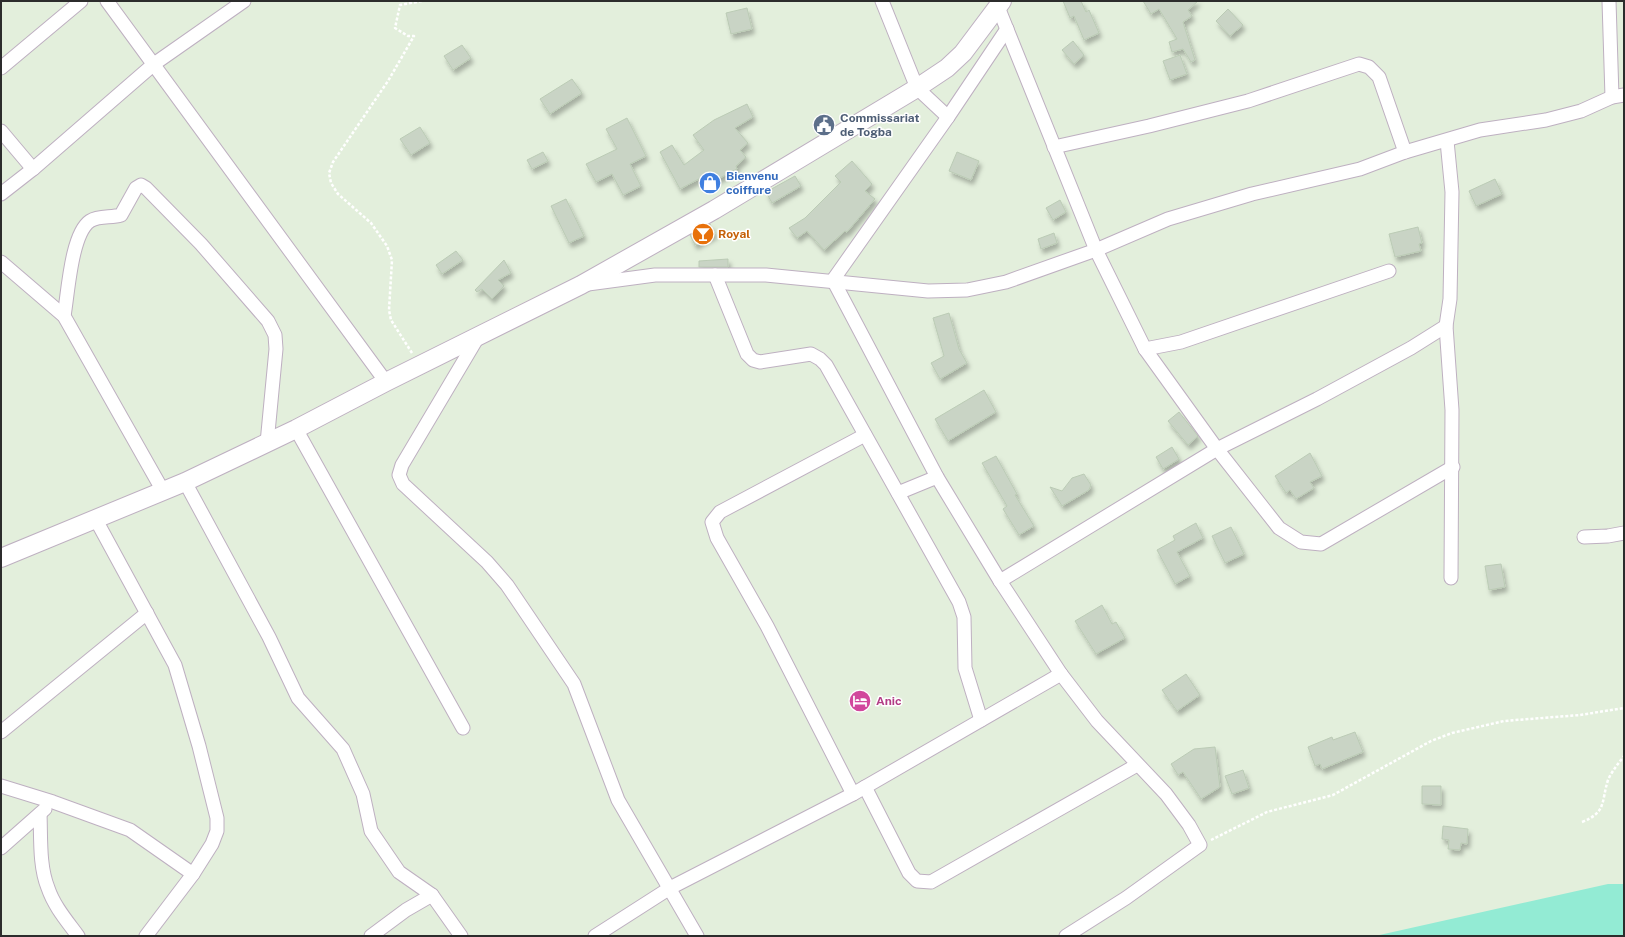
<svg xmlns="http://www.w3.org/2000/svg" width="1625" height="937" font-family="'Public Sans',sans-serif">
	<defs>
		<filter id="shadow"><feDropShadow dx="2.5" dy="4.5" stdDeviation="2" flood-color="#0004"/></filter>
	</defs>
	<rect width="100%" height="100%" fill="#e3efdc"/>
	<!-- green -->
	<path fill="#93ebd4" d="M1608 884H1624V936H1375Z"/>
	<!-- building -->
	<g fill="#c9d4c5" stroke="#bbcbb5" filter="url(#shadow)">
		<path d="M1063 1H1081L1086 12 1089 10 1099 33 1084 40 1074 16 1070 18Z"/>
		<path d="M1143 1H1198L1188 10 1192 16 1183 22 1195 60 1191 62 1183 49 1172 52 1169 42 1177 39 1159 9 1151 14Z"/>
		<path d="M747 8 752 29 731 34 726 13Z"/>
		<path d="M1228 9 1243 25 1230 36 1216 21Z"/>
		<path d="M1073 41 1084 55 1074 64 1062 50Z"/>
		<path d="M462 45 471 58 453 70 444 56Z"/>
		<path d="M1180 55 1187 74 1170 80 1163 61Z"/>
		<path d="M572 79 582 93 550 114 540 99Z"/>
		<path d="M747 104 753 117 735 128 748 143 740 150 746 157 736 166 737 169 714 181 710 173 680 189 660 152 672 145 684 165 704 150 693 135 714 120Z"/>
		<path d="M627 118 646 156 630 164 641 186 623 195 612 174 596 182 586 164 617 149 606 129Z"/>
		<path d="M420 127 430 143 411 155 400 139Z"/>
		<path d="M543 152 548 161 532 169 527 160Z"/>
		<path d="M957 152 979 161 971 180 949 171Z"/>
		<path d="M852 161 872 184 865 191 875 199 847 232 845 231 824 250 807 231 797 238 789 228 805 218 841 182 835 176Z"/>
		<path d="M795 176 801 186 772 203 766 192Z"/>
		<path d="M1495 179 1502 194 1476 206 1469 191Z"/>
		<path d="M566 199 584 236 569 243 551 206Z"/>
		<path d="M1060 200 1066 212 1053 220 1046 208Z"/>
		<path d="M710 224 715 234 695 245 690 235Z"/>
		<path d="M1418 227 1422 243 1419 244 1421 251 1395 257 1389 234Z"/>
		<path d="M1054 233 1057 243 1041 249 1038 239Z"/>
		<path d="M456 251 463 260 442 274 436 265Z"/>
		<path d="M728 259V267H699V261Z"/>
		<path d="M504 260 511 273 498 280 504 286 492 299 482 289 477 292 475 290Z"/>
		<path d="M949 313 959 349 967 363 940 379 931 363 944 356 933 318Z"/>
		<path d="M984 390 996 412 948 441 935 419Z"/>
		<path d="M1179 412 1198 436 1188 445 1168 421Z"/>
		<path d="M1172 447 1179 459 1163 469 1156 457Z"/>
		<path d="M1310 453 1322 476 1310 482 1314 488 1296 499 1290 490 1286 493 1275 476Z"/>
		<path d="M996 456 1017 494 1015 495 1034 526 1019 535 1003 509 1007 506 982 463Z"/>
		<path d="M1084 474 1091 485 1089 490 1062 506 1050 487 1062 491 1072 478Z"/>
		<path d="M1196 523 1203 538 1177 552 1190 576 1175 584 1157 550 1175 540 1173 536Z"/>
		<path d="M1231 527 1244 554 1225 563 1212 536Z"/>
		<path d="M1501 564 1505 587 1489 590 1485 566Z"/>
		<path d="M1102 605 1112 624 1116 622 1125 638 1096 654 1075 621Z"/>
		<path d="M1186 674 1200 695 1177 711 1162 690Z"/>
		<path d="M1355 732 1363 752 1322 769 1320 764 1315 766 1308 747 1332 737 1333 740Z"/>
		<path d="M1215 747 1220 787 1201 799 1183 772 1178 775 1171 764 1194 749Z"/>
		<path d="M1243 770 1249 788 1232 794 1225 776Z"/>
		<path d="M1422 786H1441V805L1422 804Z"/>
		<path d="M1443 826 1468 829 1467 844 1461 843 1460 850 1448 849 1449 840 1442 839Z"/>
	</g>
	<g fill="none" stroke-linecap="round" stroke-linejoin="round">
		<!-- street casing -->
		<g stroke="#beb0c1" stroke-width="15">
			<g id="street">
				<path d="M107 1 386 382"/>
				<path d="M882 1 917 88 948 117"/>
				<path d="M1609 1 1612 97"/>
				<path d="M998 7 1096 250 1145 349 1217 449 1279 528 1301 542 1321 544 1453 467"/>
				<path d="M1007 29 948 117 833 280 937 477 1000 581 1061 674 1097 721 1166 794 1189 825 1200 845 1126 898 1066 936"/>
				<path d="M1 68 81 1"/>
				<path d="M1 131 33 169"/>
				<path d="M1447 141 1452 192 1450 299 1446 326 1452 410 1451 578"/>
				<path d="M1054 147 1149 126 1248 101 1359 64 1369 67 1379 77 1405 152"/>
				<path d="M1 194 33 169 154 64 244 1"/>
				<path d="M1 262 64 316 163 491"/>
				<path d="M715 275 747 354 753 360 760 362 811 354 820 359 826 365 959 602 964 617 965 668 981 720"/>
				<path d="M588 284 655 275H766L928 291 967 290 1006 282 1096 250 1168 219 1252 194 1360 169 1405 152 1480 130 1546 120 1581 111 1612 97 1624 95"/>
				<path d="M64 316C68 294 71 234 90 221 99 215 111 218 121 215L136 188 141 185 146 188 201 244 268 321 275 335 276 349 267 443"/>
				<path d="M478 337 402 465 399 475 403 484 487 562 507 585 574 684 618 800 697 936"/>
				<path d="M1145 349 1181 342 1389 271"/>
				<path d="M296 429 463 728"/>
				<path d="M185 482 269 637 298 698 343 749 363 794 371 831 399 872 432 895 461 936"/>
				<path d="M898 493 937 477"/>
				<path d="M95 518 175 665 199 746 217 818V831L212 844 193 874 146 936"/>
				<path d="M1584 537 1608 536 1624 533"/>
				<path d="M1000 581 1217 449 1317 399 1411 348 1446 326"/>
				<path d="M1 732 147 613"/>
				<path d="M1 786 53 802 130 830 193 874"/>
				<path d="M865 787 909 873 917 881 931 882 1137 765"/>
				<path d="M853 794 767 626 717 538 712 522 720 512 865 435"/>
				<path d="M40 814C41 837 39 866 48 888 54 906 67 921 78 936"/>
				<path d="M1 848 45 809"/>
				<path d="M371 936 406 910 432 895"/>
				<path d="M595 936 670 888 853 794 1061 674"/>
			</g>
		</g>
		<!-- secondary casing -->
		<g stroke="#beb0c1" stroke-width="20">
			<path id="secondary" d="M1 558 185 482 296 429 386 382 581 285 714 210 917 88 947 68 963 53 1002 1"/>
		</g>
		<!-- path -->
		<g stroke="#fff" stroke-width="2.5" stroke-dasharray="3 2" stroke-linecap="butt">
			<path d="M412 353 391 320 389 310 392 260 387 246 371 223 338 194 331 183 329 173 333 162 388 81 414 36H408L395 28 400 5 422 1"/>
			<path d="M1582 822C1607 812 1601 802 1608 780 1612 771 1618 764 1624 756"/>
			<path d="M1211 840 1267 812 1333 795 1431 741 1452 733 1504 721 1580 715 1624 708"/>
		</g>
		<!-- street -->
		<use href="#street" stroke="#fff" stroke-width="13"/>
		<!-- secondary -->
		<use href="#secondary" stroke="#fff" stroke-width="18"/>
	</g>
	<!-- icons -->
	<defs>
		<g id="civic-disc" transform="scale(1.15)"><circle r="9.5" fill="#5c6f8a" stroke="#fff"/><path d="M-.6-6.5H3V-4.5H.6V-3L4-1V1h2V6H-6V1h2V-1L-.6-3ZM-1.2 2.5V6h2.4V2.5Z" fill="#fff"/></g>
		<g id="shop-disc" transform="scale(1.15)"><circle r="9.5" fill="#3f7fe0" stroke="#fff"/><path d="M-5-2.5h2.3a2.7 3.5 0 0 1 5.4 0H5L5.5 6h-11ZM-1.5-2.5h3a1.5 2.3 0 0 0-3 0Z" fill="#fff"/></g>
		<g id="bar-disc" transform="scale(1.15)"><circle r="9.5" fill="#e8710a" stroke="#fff"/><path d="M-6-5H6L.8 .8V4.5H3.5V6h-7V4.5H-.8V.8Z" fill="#fff"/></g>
		<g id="hotel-disc" transform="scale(1.15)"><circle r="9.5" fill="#d1479c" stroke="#fff"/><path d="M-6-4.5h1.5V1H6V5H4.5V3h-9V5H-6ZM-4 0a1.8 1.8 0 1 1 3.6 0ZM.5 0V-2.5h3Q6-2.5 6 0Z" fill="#fff"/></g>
	</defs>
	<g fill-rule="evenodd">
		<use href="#civic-disc" x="824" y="125"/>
		<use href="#shop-disc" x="710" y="183"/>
		<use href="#bar-disc" x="703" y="234"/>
		<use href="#hotel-disc" x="860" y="701"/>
	</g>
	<g text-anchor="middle" stroke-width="3" stroke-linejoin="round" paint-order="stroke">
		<!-- service labels -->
		<g font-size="12" font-weight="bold" fill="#4e5e75" stroke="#fff" text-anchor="start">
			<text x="840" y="122">Commissariat<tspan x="840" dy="14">de Togba</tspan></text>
		</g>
		<!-- shop labels -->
		<g font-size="12" font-weight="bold" fill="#366cbe" stroke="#fff" text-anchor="start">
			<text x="726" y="180">Bienvenu<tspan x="726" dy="14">coiffure</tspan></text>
		</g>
		<!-- food labels -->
		<g font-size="12" font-weight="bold" fill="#c56008" stroke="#fff" text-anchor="start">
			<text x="718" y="238">Royal</text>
		</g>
		<!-- hotel labels -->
		<g font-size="12" font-weight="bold" fill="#b23c85" stroke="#fff" text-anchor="start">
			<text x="876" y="705">Anic</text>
		</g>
	</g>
	<!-- border -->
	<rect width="1625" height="937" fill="none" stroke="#2c2c2c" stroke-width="4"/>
</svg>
